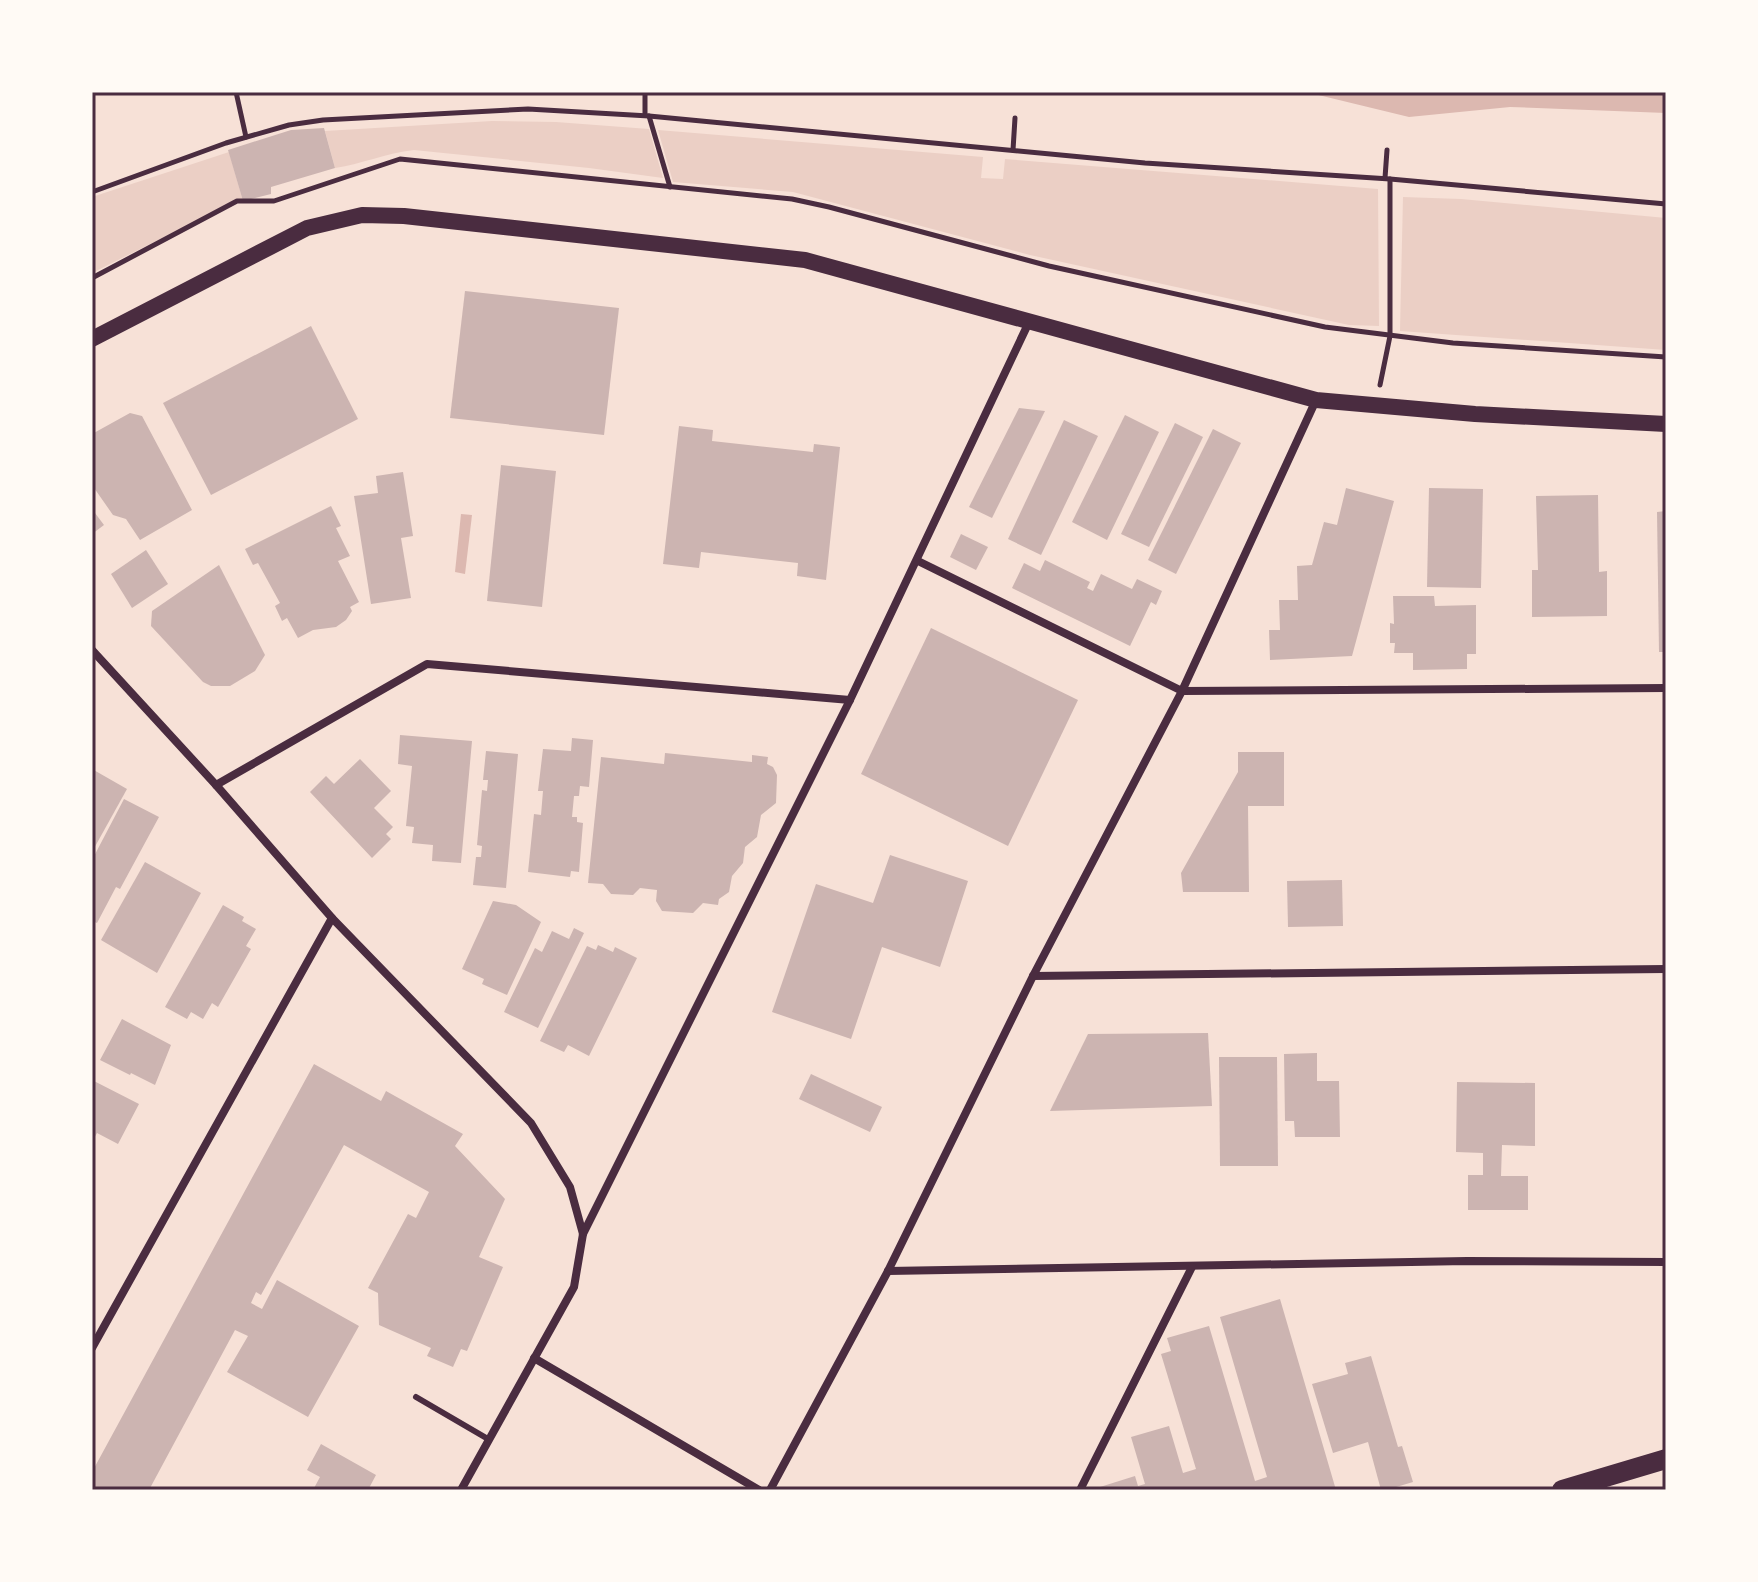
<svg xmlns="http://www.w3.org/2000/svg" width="1758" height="1582" font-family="'Sofia Sans Condensed',sans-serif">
	<rect width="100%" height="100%" fill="#f7e1d7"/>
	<!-- green -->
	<g fill="#ebcfc5">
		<path d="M492 121 556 122 649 129 663 178 589 168 414 150C386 153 362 164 335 168L325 131Z"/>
		<path d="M658 130 983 157 981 178 1003 179 1005 159 1378 189 1379 326 1349 325 1030 255 793 192 673 182Z"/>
		<path d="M229 152 243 201 220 209 92 273V197Z"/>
		<path d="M1403 197 1461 199 1666 218V350L1400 331Z"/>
	</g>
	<!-- water -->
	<g fill="#dcb8b0">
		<path d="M1306 92H1666V113L1510 107 1409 117Z"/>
		<path d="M461 514 472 515 465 574 455 572Z"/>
	</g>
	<!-- building -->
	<g fill="#ccb4b1">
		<path d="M324 128 335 168 271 187V194L243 201 228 150 291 130Z"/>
		<path d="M465 291 619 308 604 435 450 418Z"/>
		<path d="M311 326 358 419 211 495 163 403Z"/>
		<path d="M1019 408 1045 411 992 518 969 507Z"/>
		<path d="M130 413 142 416 192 510 140 540 126 519 113 515 92 485V434Z"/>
		<path d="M1125 415 1159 432 1107 540 1072 522Z"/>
		<path d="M1064 420 1098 436 1041 555 1008 539Z"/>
		<path d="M1175 423 1203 437 1149 547 1121 534Z"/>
		<path d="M679 426 713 430 712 441 813 452 814 444 840 447 826 580 797 576 798 563 701 552 699 568 663 564Z"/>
		<path d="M1213 429 1241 443 1176 574 1148 560Z"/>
		<path d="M501 465 556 471 542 607 487 601Z"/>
		<path d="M403 472 413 536 401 538 411 598 371 604 354 496 378 493 376 476Z"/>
		<path d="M1346 488 1394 501 1352 656 1270 660 1269 630H1280L1279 600H1298L1297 566 1312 565 1324 522 1337 525Z"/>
		<path d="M1429 488 1483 489 1481 588 1427 587Z"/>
		<path d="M1598 495 1599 572 1607 571V616L1532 617V570H1538L1536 496Z"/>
		<path d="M331 506 341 526 336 528 350 556 338 561 359 602 350 607 352 611 346 620 336 627 313 630 298 638 287 618 282 621 275 606 280 603 258 563 253 565 245 549Z"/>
		<path d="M92 509 104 525 92 534Z"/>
		<path d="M1666 511V652H1659L1657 512Z"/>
		<path d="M961 534 988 547 976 570 950 557Z"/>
		<path d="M146 550 168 584 132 608 111 574Z"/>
		<path d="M1045 560 1090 582 1087 588 1093 591 1101 574 1132 589 1137 579 1162 591 1156 605 1151 602 1130 646 1012 588 1024 563 1040 571Z"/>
		<path d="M219 565 265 655 255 671 230 686H211L203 682 151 626 152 611Z"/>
		<path d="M1393 596H1434L1435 606 1476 605V654H1467V669L1413 670V653H1394L1395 643H1390V623L1394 624Z"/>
		<path d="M931 628 1078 700 1008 846 861 774Z"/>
		<path d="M400 735 472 741 461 863 432 861 433 845 412 843 414 827 406 826 412 766 398 764Z"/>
		<path d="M572 738 593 740 589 787 580 786 579 796H574L572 817H577V822L583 823 579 872 571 871 570 877 528 872 534 814 541 815 543 791H538L543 749 571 751Z"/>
		<path d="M486 751 518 754 506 888 473 885 476 857H481L482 846 477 845 482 790 487 791 488 780H483Z"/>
		<path d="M1238 752H1284V806H1248L1249 892H1183L1181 873 1238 772Z"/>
		<path d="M665 753 752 762V755L768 757 767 764 773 767 777 775 776 803 761 815 757 837 745 847 743 863 732 876 729 892 719 899 718 905 703 903 693 913 662 911 656 901 657 890 640 888 633 895 611 894 603 884 588 883 601 757 664 764Z"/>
		<path d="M360 759 391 791 374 808 393 827 386 834 391 839 372 858 310 792 326 776 334 784Z"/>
		<path d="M92 769 127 789 92 852Z"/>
		<path d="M124 799 159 817 120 889 116 887 97 923 92 921V860Z"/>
		<path d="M890 855 968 881 940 967 882 947 851 1039 772 1012 816 884 873 903Z"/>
		<path d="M145 862 201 893 157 973 101 940Z"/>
		<path d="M1342 880 1343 926 1288 927 1287 881Z"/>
		<path d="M493 901 516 905 541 922 507 995 482 984 484 979 462 969Z"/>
		<path d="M223 905 244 917 242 921 256 929 246 946 251 949 218 1007 212 1003 203 1019 191 1012 187 1019 165 1007Z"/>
		<path d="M574 928 584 933 538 1028 504 1012 535 948 542 952 552 931 569 939Z"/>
		<path d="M598 945 613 952 615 947 637 958 589 1056 568 1045 564 1052 540 1041 587 946 596 950Z"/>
		<path d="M122 1019 171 1045 155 1085 131 1073 130 1075 100 1060Z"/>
		<path d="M1208 1033 1212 1106 1050 1111 1088 1034Z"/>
		<path d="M1317 1053V1081H1339L1340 1137H1295L1294 1121H1285L1284 1054Z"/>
		<path d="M1219 1057H1277L1278 1166H1220Z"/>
		<path d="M314 1064 381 1101 386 1091 463 1134 455 1146 505 1199 479 1257 503 1267 467 1351 461 1349 453 1367 427 1356 431 1348 379 1325 378 1293 368 1288 408 1214 416 1218 429 1192 344 1145 261 1295 256 1292 251 1303 262 1309 277 1280 359 1326 308 1417 227 1372 248 1336 235 1330 149 1490H92V1472Z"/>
		<path d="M811 1074 882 1107 870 1132 799 1099Z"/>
		<path d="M92 1080 139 1104 118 1144 97 1133 92 1142Z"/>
		<path d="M1457 1082 1535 1083V1146L1502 1145 1501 1176H1528V1210H1468V1175H1483V1153L1456 1152Z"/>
		<path d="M1280 1299 1336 1490H1101L1100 1487 1135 1476 1138 1486 1145 1484 1131 1437 1169 1426 1183 1473 1196 1469 1161 1354 1171 1351 1167 1338 1209 1326 1255 1481 1267 1477 1220 1317Z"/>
		<path d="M1371 1356 1398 1447 1402 1446 1413 1482 1386 1490H1381L1368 1442 1333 1453 1312 1384 1348 1374 1345 1363Z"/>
		<path d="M321 1444 376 1475 368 1490H313L320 1477 307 1470Z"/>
	</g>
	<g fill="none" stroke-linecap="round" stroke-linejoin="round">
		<!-- path -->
		<g stroke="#4a2c40" stroke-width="5">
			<path d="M236 92 246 137"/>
			<path d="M645 115V92"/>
			<path d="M649 116 670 187"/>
			<path d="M1013 150 1015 118"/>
			<path d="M1385 178 1387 150"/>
			<path d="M92 192 226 143 289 125 323 120 528 109 649 116 1145 163 1390 179 1666 204"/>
			<path d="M92 278 237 201H274L400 159 792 199 829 207 1049 266 1325 327 1453 343 1666 357"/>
			<path d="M1380 385 1390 336V179"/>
		</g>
		<!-- service -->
		<path stroke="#4a2c40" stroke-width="6" d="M416 1397 488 1439"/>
		<!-- minor -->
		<g stroke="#4a2c40" stroke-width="8">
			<path d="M918 561 1182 691 1666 688"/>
			<path d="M92 650 216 785 332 918 531 1123 570 1187 583 1234 574 1287 461 1490"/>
			<path d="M216 785 427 664 850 700"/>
			<path d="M1033 976 1666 969"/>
			<path d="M583 1234 850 700 1029 322"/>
			<path d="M888 1271 1467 1261 1666 1262"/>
			<path d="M92 1348 332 918"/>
			<path d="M534 1358 759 1490"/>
			<path d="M770 1490 888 1271 1033 976 1182 691 1316 400"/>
			<path d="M1080 1490 1192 1267"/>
		</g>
		<!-- secondary -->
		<path stroke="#4a2c40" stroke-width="16" d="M92 339 307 228 362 215 404 216 805 260 1316 400 1475 414 1666 424"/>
		<!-- primary -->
		<path stroke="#4a2c40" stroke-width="20" d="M1562 1490 1666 1459"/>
	</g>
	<!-- border -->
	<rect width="1758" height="1582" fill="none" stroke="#fffaf5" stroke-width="188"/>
	<rect x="94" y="94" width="1570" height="1394" fill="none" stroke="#4a2c40" stroke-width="3"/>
</svg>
